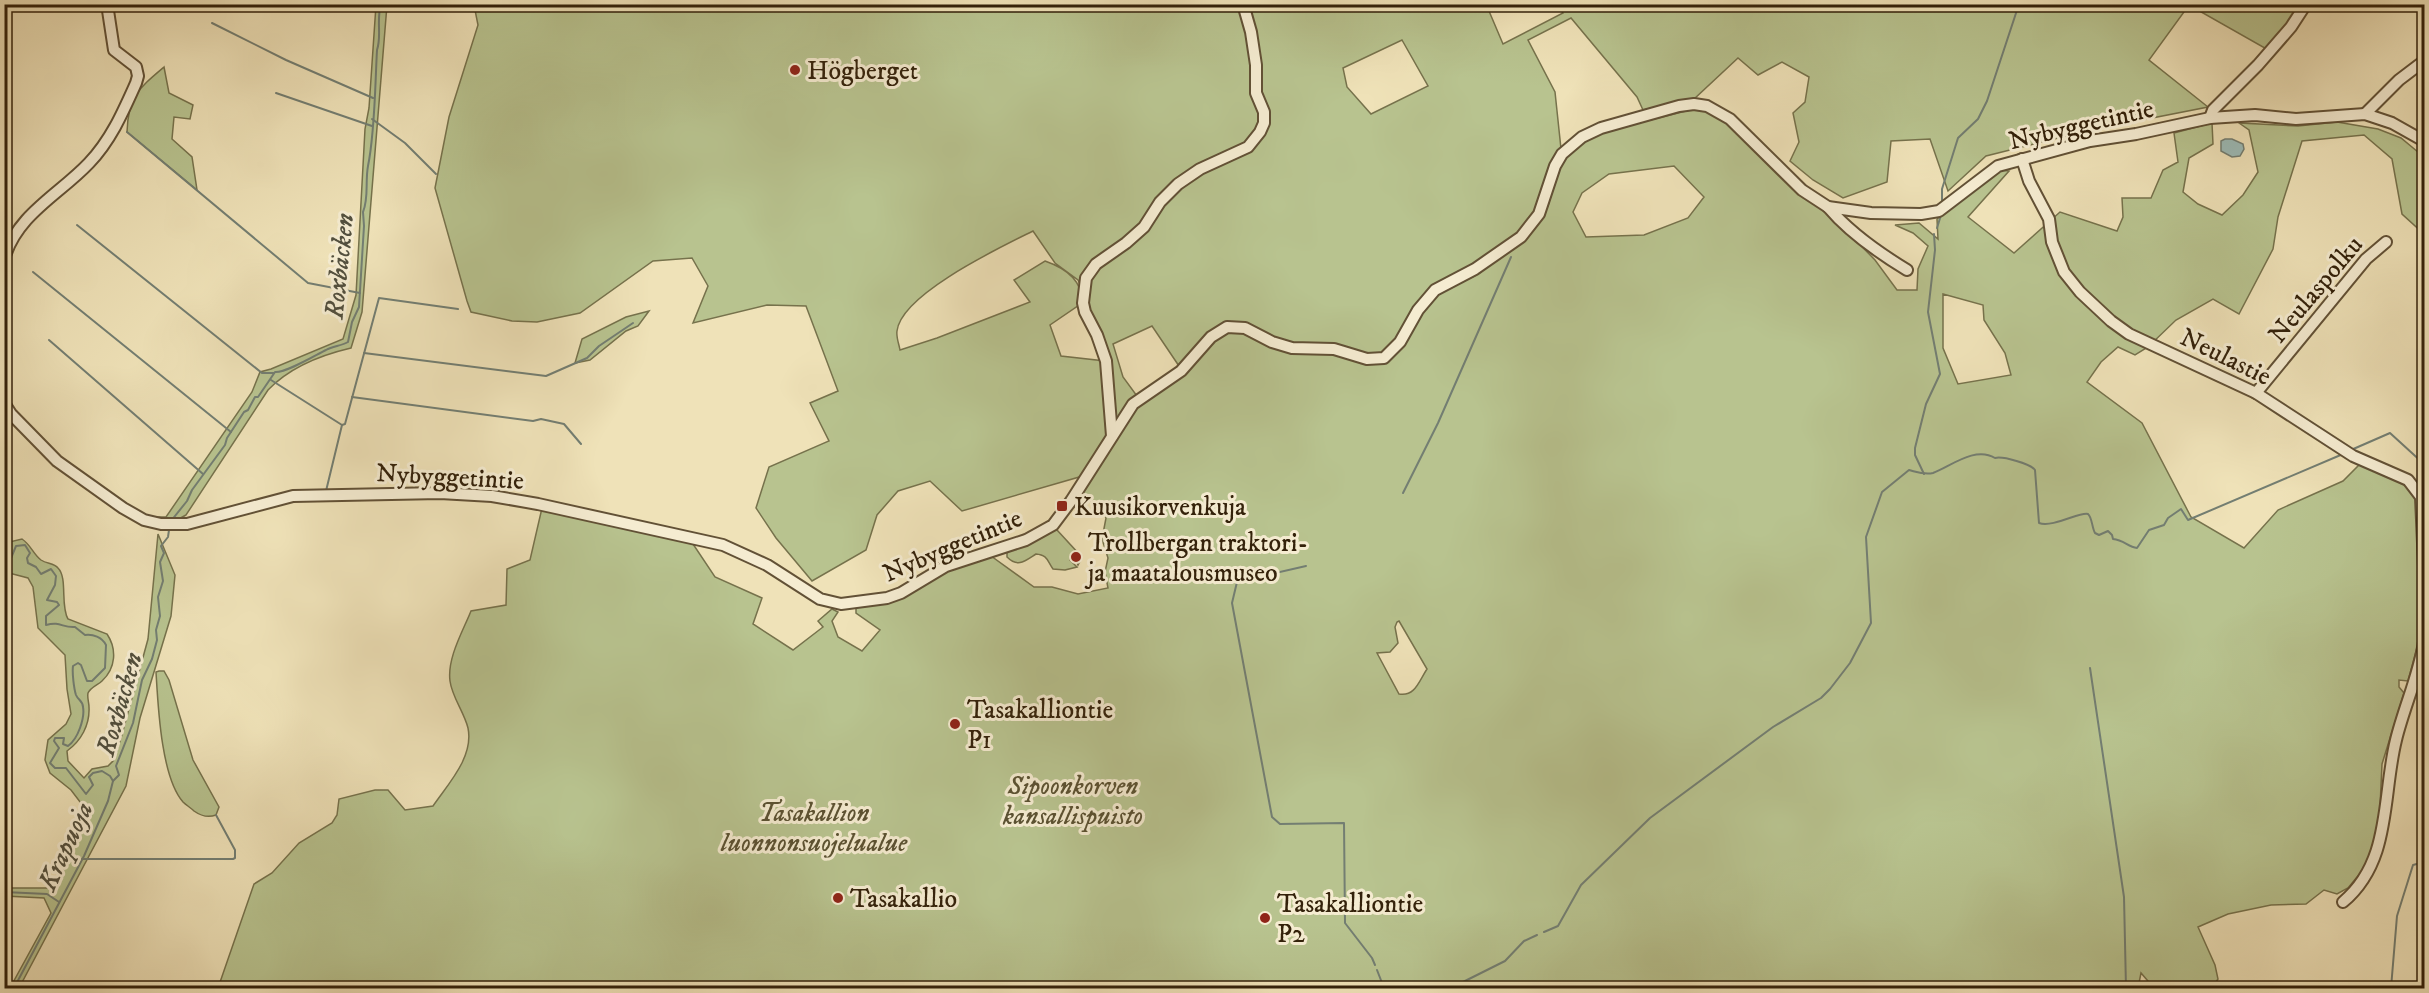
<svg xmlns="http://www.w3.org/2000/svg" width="2429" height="993" font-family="'IM FELL DW Pica',serif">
	<rect width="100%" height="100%" fill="#efe2b8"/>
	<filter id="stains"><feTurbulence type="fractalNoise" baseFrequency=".00333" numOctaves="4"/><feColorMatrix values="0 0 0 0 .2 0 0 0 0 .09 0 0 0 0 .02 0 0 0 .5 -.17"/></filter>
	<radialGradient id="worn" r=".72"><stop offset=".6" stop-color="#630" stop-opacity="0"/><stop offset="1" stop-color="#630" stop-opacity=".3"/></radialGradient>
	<!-- green -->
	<g fill="#b8c38f" stroke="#76724c" stroke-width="1.5" fill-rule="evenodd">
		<path d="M1276 4 1281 11 1297 4H1441L1452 9 1462 5 1486 4 1503 44 1563 13 1557 5H2301L2270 51 2189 5 2149 60 2208 107 2086 131 1986 156 1948 191 1930 139 1891 141 1887 182 1843 198 1813 180 1790 161 1799 142 1793 113 1805 102 1809 77 1782 62 1758 75 1738 58 1694 99 1643 110 1637 97 1571 18 1528 40 1555 92 1561 149 1535 211 1518 233 1473 265 1432 287 1414 308 1396 340 1382 353 1368 355 1293 343 1274 337 1246 323H1226L1179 366 1152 326 1113 344 1123 377 1137 396 1129 401 1112 426 1107 361 1083 291 1078 280 1055 263 1033 231C1001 247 901 294 897 331 896 337 899 344 900 350L937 338 1030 302 1014 280 1045 261C1065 268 1083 280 1082 303L1050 325 1061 356 1105 361 1110 430 1086 475 962 511 930 481 898 491 877 515 866 550 812 581 776 538 756 508 769 467 829 441 810 403 838 391 806 306 767 305 693 323 708 286 692 258 653 261 580 313 537 322 512 321 471 312 467 301 435 188 449 117 478 25 474 5ZM1402 40 1428 86 1371 114 1347 87 1343 68Z"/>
		<path d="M376 5H387L362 312 351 348C321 355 290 367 268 390L186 515C175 522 164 523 153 517H166L252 392 260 372 271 369 343 339 356 295 365 129 369 108Z"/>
		<path d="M164 67 169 93 193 105 190 119 174 117 172 139 192 157 197 190 127 132C128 97 138 89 164 67Z"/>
		<path d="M1694 109 1706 111 1727 122 1799 194 1827 211 1875 260 1897 290H1917L1918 269 1928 246 1913 233 1895 225 1919 223 1938 239 1937 219 2000 170 2009 171 1968 217 2014 253 2060 212 2117 231 2123 217 2122 198H2151L2163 170 2178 162 2174 133 2212 123 2213 144 2189 158 2183 192 2198 204 2222 215 2243 195 2258 172 2249 130 2239 123 2298 126 2337 122 2378 129 2401 138 2424 157V234L2402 214 2392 159 2364 135 2302 141 2278 217 2273 249 2239 314 2213 299 2176 320 2148 347 2135 355 2118 347 2101 362 2087 382 2142 423 2191 517 2244 548 2278 510 2343 481 2362 462 2397 480 2415 493 2419 514 2417 538 2421 633 2408 681 2399 680V687L2404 693 2382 764 2379 829 2367 865 2348 888 2337 894 2324 890 2306 904 2271 905 2228 914 2198 927 2215 965 2218 979 2212 988H2154L2141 973 2138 988H218L254 884 272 873 299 843 332 823 337 815 339 799 375 790H388L405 810 433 806C448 784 474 757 468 728 464 712 452 697 450 681 447 658 463 631 471 611L506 605 507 569 530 560 542 508 693 544 715 577 762 598 753 624 793 650 823 627 818 621 832 609 838 612 832 621 838 637 862 651 880 630 856 613V606L915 591 956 566 991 556 1034 587H1052L1078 594 1108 588 1105 572 1108 558 1102 539 1106 518 1101 508 1086 498 1082 492 1137 407 1184 374 1215 341 1229 332 1244 333 1292 353 1333 354 1366 364 1386 362 1404 345 1422 313 1438 294 1478 274 1524 240 1536 227 1548 206 1559 168 1566 158 1585 141 1602 132ZM1674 166 1704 197 1688 218 1644 235 1586 237 1573 212 1582 193 1609 174ZM1943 294 1983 305 1984 320 2005 353 2011 375 1958 384 1943 348ZM1399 621 1427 669C1419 681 1415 697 1399 694L1377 653 1390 652 1398 643 1395 627 1397 622Z"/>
		<path d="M649 311 638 326 626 331 590 360 575 363 582 339 626 317Z"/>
		<path d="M1054 530H1057L1079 554 1081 559 1078 565 1074 557 1070 560 1077 567 1065 570 1053 569C1047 561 1048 555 1036 554 1025 561 1018 568 1007 557V550Z"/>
		<path d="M158 534 175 575 171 616 140 718 126 786 19 988H10L51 913 44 898 5 896V888H55L87 818V811L71 790 50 773 45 760 48 740 66 724 71 714 67 689 65 655 38 628 33 587 28 578 5 572V543L22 539C31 545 33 554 41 560 47 564 54 563 58 568 68 578 60 606 68 619L107 634C117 649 116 668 102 681 98 685 91 687 88 693 87 698 89 702 89 707 90 725 81 741 67 751L68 761 84 778 92 769 108 766 113 761 121 738 148 639Z"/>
		<path d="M159 671H164L169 680 193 760 219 807 216 815C208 818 201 816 194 811 191 808 186 805 183 802 161 777 158 705 156 672Z"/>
	</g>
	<!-- water -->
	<path fill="#9dbcb8" stroke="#737e72" stroke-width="1.5" d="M2225 139H2232L2243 144 2244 149 2240 156 2232 157 2221 151V141Z"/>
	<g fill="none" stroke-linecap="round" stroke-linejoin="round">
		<!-- stream -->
		<g stroke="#737e72" stroke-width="2">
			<path d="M212 23 286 60 373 98"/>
			<path d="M276 93 372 126"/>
			<path d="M372 119 405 143 436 174"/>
			<path d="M127 132 308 283 360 293"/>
			<path d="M1942 203V189L1958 138 1978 119 1987 101 2019 4"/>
			<path d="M77 225 262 373H274"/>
			<path d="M1937 228 1941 215"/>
			<path d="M33 272 231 432"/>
			<path d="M49 340 203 474"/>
			<path d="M364 353 546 376 587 358 599 346 633 323"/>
			<path d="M271 380 342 425 345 424 379 298 458 309"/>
			<path d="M352 397 533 421 541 419 564 424 581 444"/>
			<path d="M2351 450 2390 433 2424 464"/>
			<path d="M1924 474 1915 455V448L1926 404 1940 374 1928 312 1935 250 1934 234"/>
			<path d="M326 491 342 425"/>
			<path d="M1403 493 1438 423 1511 257"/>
			<path d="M194 517 226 508"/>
			<path d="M171 521 187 501 192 490 225 445 227 438 244 412 248 410 255 397H258L275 372C286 373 314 356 326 350 333 346 341 346 348 342L352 322 359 307 364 226 363 212C369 198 365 182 368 166 375 132 375 86 377 50 382 36 376 20 381 4"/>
			<path d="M4 564 9 563 16 546 25 545 30 553 27 558 28 563 36 567 41 574 51 569 56 576 55 585 47 600 57 602 59 605 46 616V625C61 621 62 628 75 627L85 635C93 634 102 637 106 645L105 668 92 681H87L81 665 78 663 73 666C72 673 74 689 76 695 78 700 83 701 83 707 85 718 78 739 68 746L63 744 64 738H55L54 741 59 748 50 763 55 768H66L86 794 93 785 89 777 93 773 102 771 110 776 113 781"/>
			<path d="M1306 566 1237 582 1232 603 1272 817 1280 824 1344 823 1345 923 1372 958 1375 965"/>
			<path d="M2090 668 2124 897 2126 988"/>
			<path d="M82 859H233L235 858V850L216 815"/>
			<path d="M4 892 47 894 59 902"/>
			<path d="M1544 932 1558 926 1581 885 1650 818 1773 727 1821 698 1830 689 1850 663 1871 623 1866 537 1882 492 1909 470C1917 472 1924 475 1933 473 1951 466 1975 446 1995 458 2003 456 2031 464 2035 470L2039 523C2053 528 2081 511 2088 514 2092 517 2092 528 2095 533L2099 535 2108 531 2112 535 2113 539C2124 540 2128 547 2137 548L2149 530 2164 525 2168 518 2181 509 2188 520 2343 454"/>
			<path d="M1377 970 1384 988"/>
			<path d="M14 988 84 856 108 801 113 781 119 775 116 766 133 723 142 680 152 659 157 640 156 630 160 616 158 597 163 581 160 562 164 553 161 546 168 537 169 530"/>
			<path d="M1437 988 1457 985 1505 961 1524 941 1537 935"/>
			<path d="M2391 988 2397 916 2413 865 2424 862"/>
		</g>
		<!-- minor casing -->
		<g stroke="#625136" stroke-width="14">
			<g id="minor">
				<path d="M2365 114 2399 80 2424 61"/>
				<path d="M2210 118 2213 110 2258 65 2291 27 2306 4"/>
				<path d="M2022 159 2029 181 2049 219 2052 242 2064 272 2080 292 2111 321 2129 334 2256 393 2353 456 2408 480 2421 497 2424 566"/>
				<path d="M1828 207C1849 232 1879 253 1907 270"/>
				<path d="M4 259C17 214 60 194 89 163 111 140 123 112 136 83L138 76 136 67 114 50 107 4"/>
				<path d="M2256 393 2366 259 2386 242"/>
				<path d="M4 403 11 414 57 461 123 508 144 520 161 524H187L293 496 440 493 492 496 538 504 723 545 767 565 820 599 841 604 887 598 901 593 946 566 1026 540 1053 525 1071 501 1133 404 1181 371 1211 337 1227 327 1245 328 1272 342 1292 348 1334 349 1367 359 1384 358 1400 342 1418 310 1435 290 1475 269 1521 237 1539 214 1555 166 1562 154 1582 137 1601 128 1679 106 1694 104 1707 106 1730 119 1802 190 1828 207 1871 213 1921 214 1939 211 1998 166 2090 141 2136 134 2210 118 2255 115 2296 119 2365 114 2392 123 2424 141"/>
				<path d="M1112 436 1106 361 1097 335 1085 312 1083 303 1086 278 1096 264 1126 243 1144 227 1160 202 1178 184 1200 169 1248 147 1260 132 1264 123V112L1256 93V65L1251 32 1243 4"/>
				<path d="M2343 902C2392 861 2382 796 2396 740 2404 707 2419 675 2424 642"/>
			</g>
		</g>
		<!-- minor -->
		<use href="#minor" stroke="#f5ecd1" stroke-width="10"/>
	</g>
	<!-- markers -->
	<g fill="#8f2418" stroke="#f5ecd1" stroke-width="2">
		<circle cx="795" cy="70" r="6"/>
		<rect x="1056" y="500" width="12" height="12" rx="3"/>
		<circle cx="1076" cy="557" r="6"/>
		<circle cx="955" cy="724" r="6"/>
		<circle cx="838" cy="898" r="6"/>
		<circle cx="1265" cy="918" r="6"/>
	</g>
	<g text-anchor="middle" stroke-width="6" stroke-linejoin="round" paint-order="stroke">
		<!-- poi labels -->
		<g font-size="26" fill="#33210a" stroke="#f5ecd1" text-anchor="start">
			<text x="807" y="79">Högberget</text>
			<text x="1074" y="515">Kuusikorvenkuja</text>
			<text x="1088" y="551">Trollbergan traktori-<tspan x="1088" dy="30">ja maatalousmuseo</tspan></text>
			<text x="967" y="718">Tasakalliontie<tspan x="967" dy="30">P1</tspan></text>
			<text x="850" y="907">Tasakallio</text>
			<text x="1277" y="912">Tasakalliontie<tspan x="1277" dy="30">P2</tspan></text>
		</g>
		<!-- street labels -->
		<g font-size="26" fill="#33210a" stroke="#f5ecd1">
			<text transform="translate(2081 124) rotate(-13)" y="9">Nybyggetintie</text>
			<text transform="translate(2315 289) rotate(-50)" y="9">Neulaspolku</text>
			<text transform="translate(2226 356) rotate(26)" y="9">Neulastie</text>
			<text transform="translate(450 476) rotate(3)" y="9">Nybyggetintie</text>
			<text transform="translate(952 545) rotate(-23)" y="9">Nybyggetintie</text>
		</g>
		<!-- park labels -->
		<g font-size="26" font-style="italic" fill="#5b5232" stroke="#f5ecd1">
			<text x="1073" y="794">Sipoonkorven<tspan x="1073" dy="30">kansallispuisto</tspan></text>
			<text x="814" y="821">Tasakallion<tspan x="814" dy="30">luonnonsuojelualue</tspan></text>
		</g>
		<!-- water labels -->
		<g font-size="27" font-style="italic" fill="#53503e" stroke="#f5ecd1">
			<text transform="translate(339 266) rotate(-84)" y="9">Roxbäcken</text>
			<text transform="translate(119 704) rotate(-74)" y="9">Roxbäcken</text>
			<text transform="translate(65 846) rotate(-65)" y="9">Krapuoja</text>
		</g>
	</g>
	<!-- margin -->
	<rect width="2429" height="993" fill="none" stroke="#efe2b8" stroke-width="24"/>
	<rect x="6" y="6" width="2417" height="981" fill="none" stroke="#33210a" stroke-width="3"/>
	<rect x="12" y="12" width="2405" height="969" fill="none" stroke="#33210a" stroke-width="1.5"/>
	<rect width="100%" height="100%" filter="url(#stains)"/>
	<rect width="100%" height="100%" fill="url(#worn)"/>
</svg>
